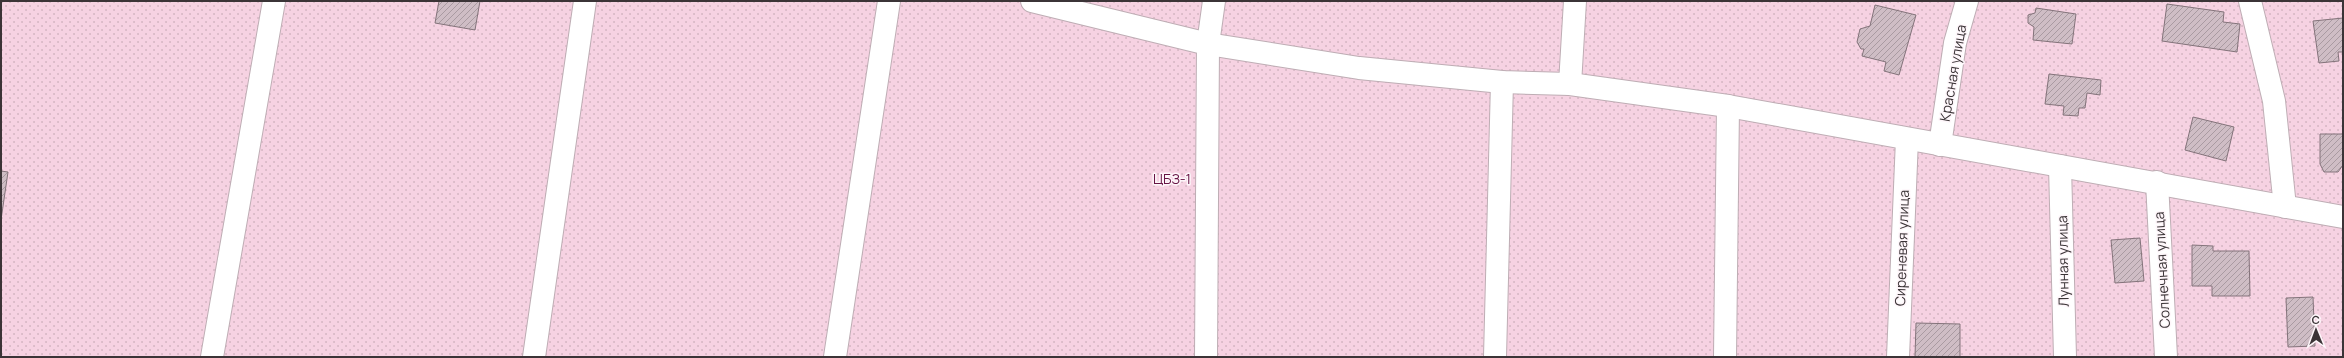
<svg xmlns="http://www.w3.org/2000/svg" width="2344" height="358" font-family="Manrope,sans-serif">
	<defs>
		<pattern id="park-dots" width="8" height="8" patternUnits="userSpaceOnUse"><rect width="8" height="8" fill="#f6d2e2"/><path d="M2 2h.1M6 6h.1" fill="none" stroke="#d4b5c2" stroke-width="1.8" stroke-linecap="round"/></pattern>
		<pattern id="building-hatch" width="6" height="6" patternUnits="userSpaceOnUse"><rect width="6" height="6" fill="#cfbdc5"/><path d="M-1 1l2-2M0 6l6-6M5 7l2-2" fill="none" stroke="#a99aa1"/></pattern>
	</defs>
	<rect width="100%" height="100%" fill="#fef6fa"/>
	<!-- park -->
	<rect fill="url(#park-dots)" x="1" y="1" width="2342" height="356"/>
	<!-- building -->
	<g fill="url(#building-hatch)" stroke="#83737a">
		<path d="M439 1H480L475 30 435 23Z"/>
		<path d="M2167 4 2224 12 2223 22 2240 24 2237 52 2162 41Z"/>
		<path d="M1875 5 1916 15 1899 75 1884 71 1886 62 1862 56 1864 49H1861L1857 42 1860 29 1870 26Z"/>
		<path d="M2036 8 2076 14 2072 44 2033 40 2034 27 2028 23V15L2035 13Z"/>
		<path d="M2343 18V52H2338L2339 61 2319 63 2313 21Z"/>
		<path d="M2049 74 2101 80 2100 95 2087 93 2085 108H2079L2078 116 2063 115 2064 106 2045 104Z"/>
		<path d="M2193 117 2234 127 2226 161 2185 150Z"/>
		<path d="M2320 134H2343V165L2338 172H2324L2320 164Z"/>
		<path d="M1 171 8 172 1 220Z"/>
		<path d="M2140 238 2144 281 2115 283 2111 240Z"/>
		<path d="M2192 245 2213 246V251H2249L2250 296H2212V286H2192Z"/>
		<path d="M2313 297 2315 346 2288 347 2286 298Z"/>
		<path d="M1916 323 1960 324V357H1915Z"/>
	</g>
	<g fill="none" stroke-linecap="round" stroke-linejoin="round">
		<!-- minor casing -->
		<g stroke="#beadb4" stroke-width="24">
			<g id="minor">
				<path d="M1032 1 1208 44 1359 68 1502 82 1570 84 1728 106 2343 217"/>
				<path d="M2250 1 2274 101 2285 207"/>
				<path d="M1570 84 1575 1"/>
				<path d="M1940 145 1955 43 1967 1"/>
				<path d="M2060 166 2065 357"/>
				<path d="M2157 182 2166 357"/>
				<path d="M212 357 274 1"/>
				<path d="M534 357 585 1"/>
				<path d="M835 357 889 1"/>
				<path d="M1206 357 1208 44 1214 1"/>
				<path d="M1495 357 1502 82"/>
				<path d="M1725 357 1728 106"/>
				<path d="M1898 357 1907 139"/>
			</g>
		</g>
		<!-- minor -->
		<use href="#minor" stroke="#fff" stroke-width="22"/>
	</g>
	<g text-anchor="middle" stroke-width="3" stroke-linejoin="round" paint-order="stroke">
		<!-- street labels -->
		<g font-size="14" fill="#3b3437" stroke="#fef6fa">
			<text transform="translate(1953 73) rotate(-80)" y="5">Красная улица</text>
			<text transform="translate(1902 248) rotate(-88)" y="5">Сиреневая улица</text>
			<text transform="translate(2063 261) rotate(-91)" y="5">Лунная улица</text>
			<text transform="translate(2162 270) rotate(-93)" y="5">Солнечная улица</text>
		</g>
		<!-- park labels -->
		<g font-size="14" fill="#671445" stroke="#fef6fa">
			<text x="1172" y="184">ЦБЗ-1</text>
		</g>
	</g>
	<!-- border -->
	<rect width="2344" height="358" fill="none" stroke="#3b3437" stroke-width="4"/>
	<!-- north arrow -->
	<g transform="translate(2316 330) rotate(359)" stroke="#fef6fa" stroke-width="3" paint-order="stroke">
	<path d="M0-3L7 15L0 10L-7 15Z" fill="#3b3437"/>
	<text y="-6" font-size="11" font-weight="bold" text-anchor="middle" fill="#3b3437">С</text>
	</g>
</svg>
